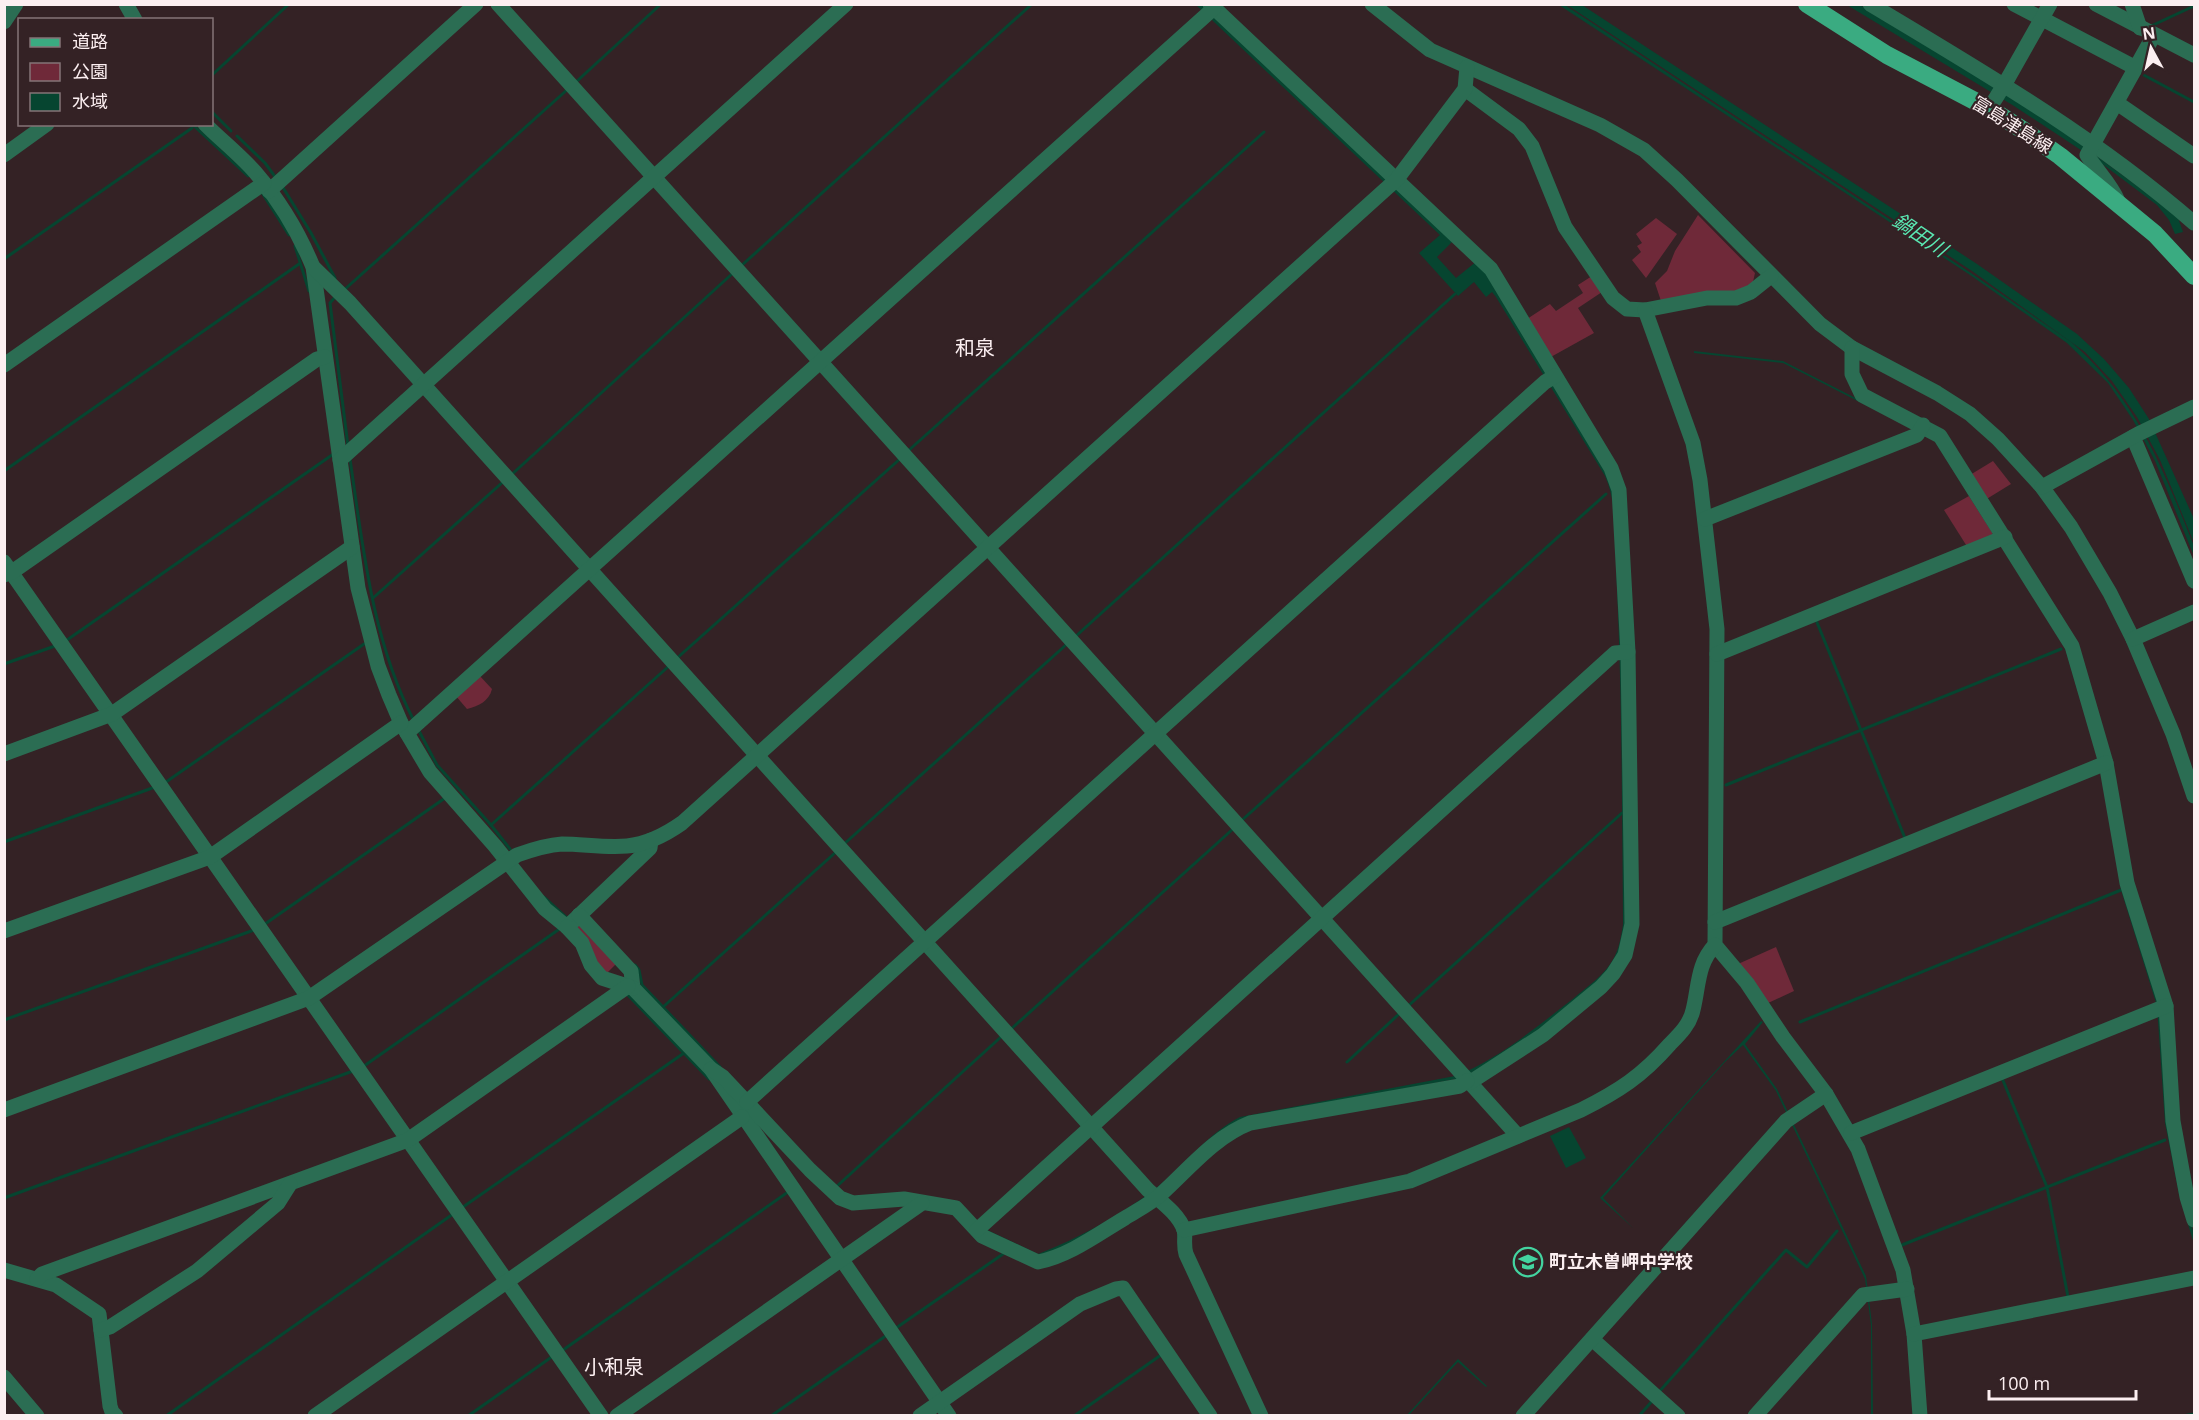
<svg xmlns="http://www.w3.org/2000/svg" width="2199" height="1420" font-family="'Open Sans','Noto Sans JP',sans-serif">
	<rect width="100%" height="100%" fill="#342225"/>
	<!-- green -->
	<g fill="#6f2939">
		<path d="M1698 215 1755 273 1752 286 1745 291 1661 301 1655 283 1667 271 1675 251Z"/>
		<path d="M1656 218 1677 234 1646 278 1632 260 1641 252 1637 246 1642 243 1636 234Z"/>
		<path d="M1592 276 1602 292 1578 308 1594 333 1549 358 1527 319 1550 304 1556 311 1583 293 1578 285Z"/>
		<path d="M1993 461 2011 484 1985 500 1970 475Z"/>
		<path d="M1969 496 1995 537 1968 548 1944 510Z"/>
		<path d="M478 674 492 689C489 701 479 706 467 709L455 695Z"/>
		<path d="M578 922 618 962 604 976 570 928Z"/>
		<path d="M1776 947 1794 991 1766 1004 1738 964Z"/>
	</g>
	<!-- water -->
	<g fill="#064530">
		<path d="M1196 5H1203L1208 9 1454 240 1437 257 1456 278 1477 261 1488 272 1611 482 1617 516 1623 654 1625 935 1618 957 1599 981 1538 1030 1476 1071 1456 1079 1242 1119C1209 1135 1186 1168 1156 1190 1134 1208 1061 1256 1034 1256L983 1231 985 1229 1038 1254C1079 1238 1119 1216 1155 1189 1183 1167 1207 1134 1240 1117L1455 1076C1497 1060 1538 1026 1574 998 1585 988 1599 979 1608 967 1618 955 1621 939 1623 924 1622 812 1622 700 1617 588 1615 554 1619 506 1605 476L1496 297 1492 292 1486 297 1474 282 1458 296 1419 253 1440 235Z"/>
		<path d="M1559 5H1565L1971 273 2070 341C2137 399 2162 467 2194 546V556L2155 461 2133 420 2108 383 2067 343 1970 275Z"/>
		<path d="M1567 5H1582L1977 264 2077 334 2104 359 2129 388 2149 419 2194 519V543L2160 460 2137 417 2112 381 2085 352 1972 271Z"/>
		<path d="M1847 5H1860L2033 109 2177 215 2183 232 2175 234 2169 220 2157 205 2105 166 2014 106Z"/>
		<path d="M1694 351 1783 361 1936 439 2067 647 2100 758 2159 1002 2182 1193 2194 1234V1244L2179 1194 2165 1123 2157 1006 2121 890 2101 770 2065 648 1934 440 1783 363 1694 353Z"/>
		<path d="M1761 1021 1763 1022 1745 1044 1777 1089 1866 1276 1872 1324 1873 1415H1871V1325L1865 1279 1776 1091 1743 1045 1725 1062 1603 1198 1633 1228 1600 1198Z"/>
		<path d="M1569 1127 1586 1158 1566 1168 1550 1136Z"/>
		<path d="M1458 1359 1487 1386 1486 1387 1458 1362 1409 1415H1407Z"/>
	</g>
	<g fill="none" stroke-linecap="round" stroke-linejoin="round">
		<!-- stream -->
		<g stroke="#064530" stroke-width="3">
			<path d="M2151 26 2194 6"/>
			<path d="M2140 73 2194 102"/>
			<path d="M212 75 289 4"/>
			<path d="M576 82 661 4"/>
			<path d="M212 112 231 131"/>
			<path d="M192 124 248 176"/>
			<path d="M237 136 265 163 276 178"/>
			<path d="M282 186 311 233 335 278"/>
			<path d="M261 191 289 235"/>
			<path d="M295 246 309 291"/>
			<path d="M4 259 192 128"/>
			<path d="M741 266 1032 4"/>
			<path d="M344 290 568 89"/>
			<path d="M336 296 330 303 348 446"/>
			<path d="M908 451 1264 132"/>
			<path d="M350 459C363 547 372 640 414 721"/>
			<path d="M4 471 299 264"/>
			<path d="M510 476 733 273"/>
			<path d="M373 598 504 481"/>
			<path d="M1816 620 1905 838"/>
			<path d="M1076 636 1455 294"/>
			<path d="M67 640 332 455"/>
			<path d="M676 659 901 458"/>
			<path d="M4 664 55 646"/>
			<path d="M419 731 437 765 491 825 510 849"/>
			<path d="M166 782 364 644"/>
			<path d="M1726 785 2061 649"/>
			<path d="M1241 821 1606 494"/>
			<path d="M491 825 669 666"/>
			<path d="M4 842 155 787"/>
			<path d="M843 845 1067 644"/>
			<path d="M544 897 566 917"/>
			<path d="M265 924 445 798"/>
			<path d="M635 965 639 970 642 985 720 1067"/>
			<path d="M626 993 709 1079"/>
			<path d="M663 1007 836 852"/>
			<path d="M1407 1007 1622 813"/>
			<path d="M4 1020 254 930"/>
			<path d="M1800 1022 2121 890"/>
			<path d="M1010 1030 1234 828"/>
			<path d="M1347 1062 1399 1014"/>
			<path d="M364 1066 558 930"/>
			<path d="M2002 1078 2047 1187 2068 1297"/>
			<path d="M836 1187 1002 1036"/>
			<path d="M4 1198 353 1071"/>
			<path d="M463 1207 684 1053"/>
			<path d="M1902 1245 2165 1140"/>
			<path d="M896 1328 1003 1254"/>
			<path d="M563 1350 788 1192"/>
			<path d="M1658 1393 1786 1250 1807 1267 1837 1231"/>
			<path d="M166 1416 453 1214"/>
			<path d="M468 1416 553 1356"/>
			<path d="M771 1416 887 1335"/>
			<path d="M1074 1416 1161 1355"/>
			<path d="M1639 1416 1653 1400"/>
			<path d="M2183 1416 2194 1414"/>
		</g>
		<!-- minor -->
		<g stroke="#2b6d53" stroke-width="15">
			<path d="M126 4 135 20"/>
			<path d="M498 4 1518 1136"/>
			<path d="M1210 4 1491 269 1611 468 1619 490 1628 652 1632 924 1625 955 1613 974 1601 987 1543 1035 1469 1083"/>
			<path d="M1372 4 1430 50 1600 125 1644 150 1677 180 1820 324 1852 348 1937 393 1970 414 1998 439 2042 487 2071 527 2110 593 2133 639 2173 734 2194 796"/>
			<path d="M1870 4C1982 71 2095 137 2194 223"/>
			<path d="M2014 4 2134 67"/>
			<path d="M2096 4 2194 55"/>
			<path d="M2132 4 2140 28"/>
			<path d="M4 22 16 4"/>
			<path d="M2007 80 2050 4"/>
			<path d="M1465 89 1519 129 1532 146 1565 227 1613 298 1627 309 1645 310 1707 298H1736L1751 292 1771 276"/>
			<path d="M2117 103 2194 156"/>
			<path d="M205 124C221 140 240 155 255 172 279 200 299 233 313 267L358 588 378 666 389 695 401 723 430 772 495 846 545 909 567 927 650 848 651 840"/>
			<path d="M4 155 47 124"/>
			<path d="M269 191 476 4"/>
			<path d="M2118 201C2111 184 2097 171 2087 155L2154 35"/>
			<path d="M313 267 350 303 1148 1190C1160 1201 1179 1214 1184 1230 1186 1236 1183 1244 1186 1254L1261 1416"/>
			<path d="M1645 310 1693 443 1700 480 1717 629 1715 945 1747 983 1783 1037 1826 1094 1858 1149 1903 1270 1914 1334 1920 1416"/>
			<path d="M1852 348V374L1862 395 1940 436 2072 646 2106 763 2127 883 2166 1006 2173 1121 2187 1197 2194 1220"/>
			<path d="M4 365 264 183"/>
			<path d="M2133 437 2194 581"/>
			<path d="M340 460 846 4"/>
			<path d="M2042 487 2138 434 2194 407"/>
			<path d="M1705 519 1917 435 1923 425"/>
			<path d="M4 562 601 1416"/>
			<path d="M4 575 12 572 317 359 325 357"/>
			<path d="M2133 639 2194 612"/>
			<path d="M1717 654 2005 537"/>
			<path d="M407 733 1214 8"/>
			<path d="M4 754 112 714 352 547"/>
			<path d="M579 915 631 971 633 988 711 1069 949 1416"/>
			<path d="M1715 922 2106 763"/>
			<path d="M567 927 582 943 591 965 602 978 633 988"/>
			<path d="M4 931 210 857 401 723"/>
			<path d="M711 1069 723 1077 810 1170 840 1198 853 1203 904 1199 956 1208 982 1236 1038 1262C1069 1256 1098 1234 1125 1218 1136 1211 1150 1204 1160 1195 1188 1170 1214 1137 1250 1123L1460 1086 1467 1081"/>
			<path d="M747 1102 1545 382 1555 376"/>
			<path d="M4 1110 309 998 517 855C531 850 546 845 562 844 583 844 605 848 627 846 648 844 665 835 682 823L1397 179 1465 89 1467 67"/>
			<path d="M1851 1133 2166 1006"/>
			<path d="M977 1230 1615 653 1628 652"/>
			<path d="M1184 1230 1410 1181 1581 1110C1619 1091 1642 1076 1670 1044 1680 1034 1690 1024 1693 1010 1699 986 1697 964 1715 945"/>
			<path d="M4 1270 56 1285 99 1314 110 1406 112 1412 116 1416"/>
			<path d="M37 1279 42 1274 408 1140 628 986"/>
			<path d="M101 1330 110 1327 197 1271 278 1203 290 1184"/>
			<path d="M1914 1334 2194 1278"/>
			<path d="M1592 1339 1678 1416"/>
			<path d="M4 1377 37 1416"/>
			<path d="M315 1416 742 1117"/>
			<path d="M617 1416 922 1203"/>
			<path d="M920 1416 1080 1304 1116 1289 1123 1288 1210 1416"/>
			<path d="M1523 1416 1786 1121 1826 1094"/>
			<path d="M1755 1416 1863 1295 1907 1289"/>
		</g>
		<!-- major -->
		<path stroke="#3aab81" stroke-width="18" d="M1807 4 1887 55 1990 109 2026 132 2060 156 2155 234 2194 276"/>
		<!-- minor-bridge -->
		<path stroke="#2b6d53" stroke-width="15" d="M1994 101 2007 80"/>
	</g>
	<!-- icons -->
	<defs>
		<g id="school-ring" transform="scale(1.5)"><circle r="9.5" fill="#342225" stroke="#43d4a0" stroke-width="1.5"/><path d="M0-5L7-2L0 1L-7-2ZM-4 1L0 2.5L4 1V4Q0 6-4 4Z" fill="#43d4a0"/></g>
	</defs>
	<g fill-rule="evenodd">
		<use href="#school-ring" x="1528" y="1262"/>
	</g>
	<g text-anchor="middle" stroke-width="4.5" stroke-linejoin="round" paint-order="stroke">
		<!-- street labels -->
		<g font-size="18" fill="#fceff1" stroke="#342225">
			<text transform="translate(2012 125) rotate(32)" y="6">富島津島線</text>
		</g>
		<!-- poi labels -->
		<g font-size="18" font-weight="bold" fill="#fceff1" stroke="#342225" text-anchor="start">
			<text x="1549" y="1268">町立木曽岬中学校</text>
		</g>
		<!-- water labels -->
		<g font-size="20" font-style="italic" fill="#5ae9b3" stroke="#342225">
			<text transform="translate(1920 235) rotate(34)" y="7">鍋田川</text>
		</g>
		<!-- neighbourhood labels -->
		<g font-size="20" fill="#fceff1" stroke="#342225">
			<text x="975" y="355">和泉</text>
			<text x="614" y="1374">小和泉</text>
		</g>
	</g>
	<!-- border -->
	<rect width="2199" height="1420" fill="none" stroke="#fceff1" stroke-width="12"/>
	<!-- legend -->
	<rect x="18" y="18" width="195" height="108" fill="#342225" stroke="#847477" stroke-width="1.5"/>
	<rect x="30" y="38" width="30" height="9" fill="#3aab81" stroke="#847477" stroke-width="1.5"/>
	<text x="72" y="48" font-size="18" fill="#fceff1">道路</text>
	<rect x="30" y="63" width="30" height="18" fill="#6f2939" stroke="#847477" stroke-width="1.5"/>
	<text x="72" y="78" font-size="18" fill="#fceff1">公園</text>
	<rect x="30" y="93" width="30" height="18" fill="#064530" stroke="#847477" stroke-width="1.5"/>
	<text x="72" y="108" font-size="18" fill="#fceff1">水域</text>
	<!-- north arrow -->
	<g transform="translate(2151 48) rotate(352)" stroke="#342225" stroke-width="4.5" paint-order="stroke">
	<path d="M0-4.5L10 22L0 15L-10 22Z" fill="#fceff1"/>
	<text y="-9" font-size="16" font-weight="bold" text-anchor="middle" fill="#fceff1">N</text>
	</g>
	<!-- scale -->
	<path d="M1989 1390v9h147v-9" fill="none" stroke="#fceff1" stroke-width="3"/>
	<text x="1998" y="1390" font-size="18" fill="#fceff1" stroke="#342225" stroke-width="4.5" paint-order="stroke">100 m</text>
</svg>
